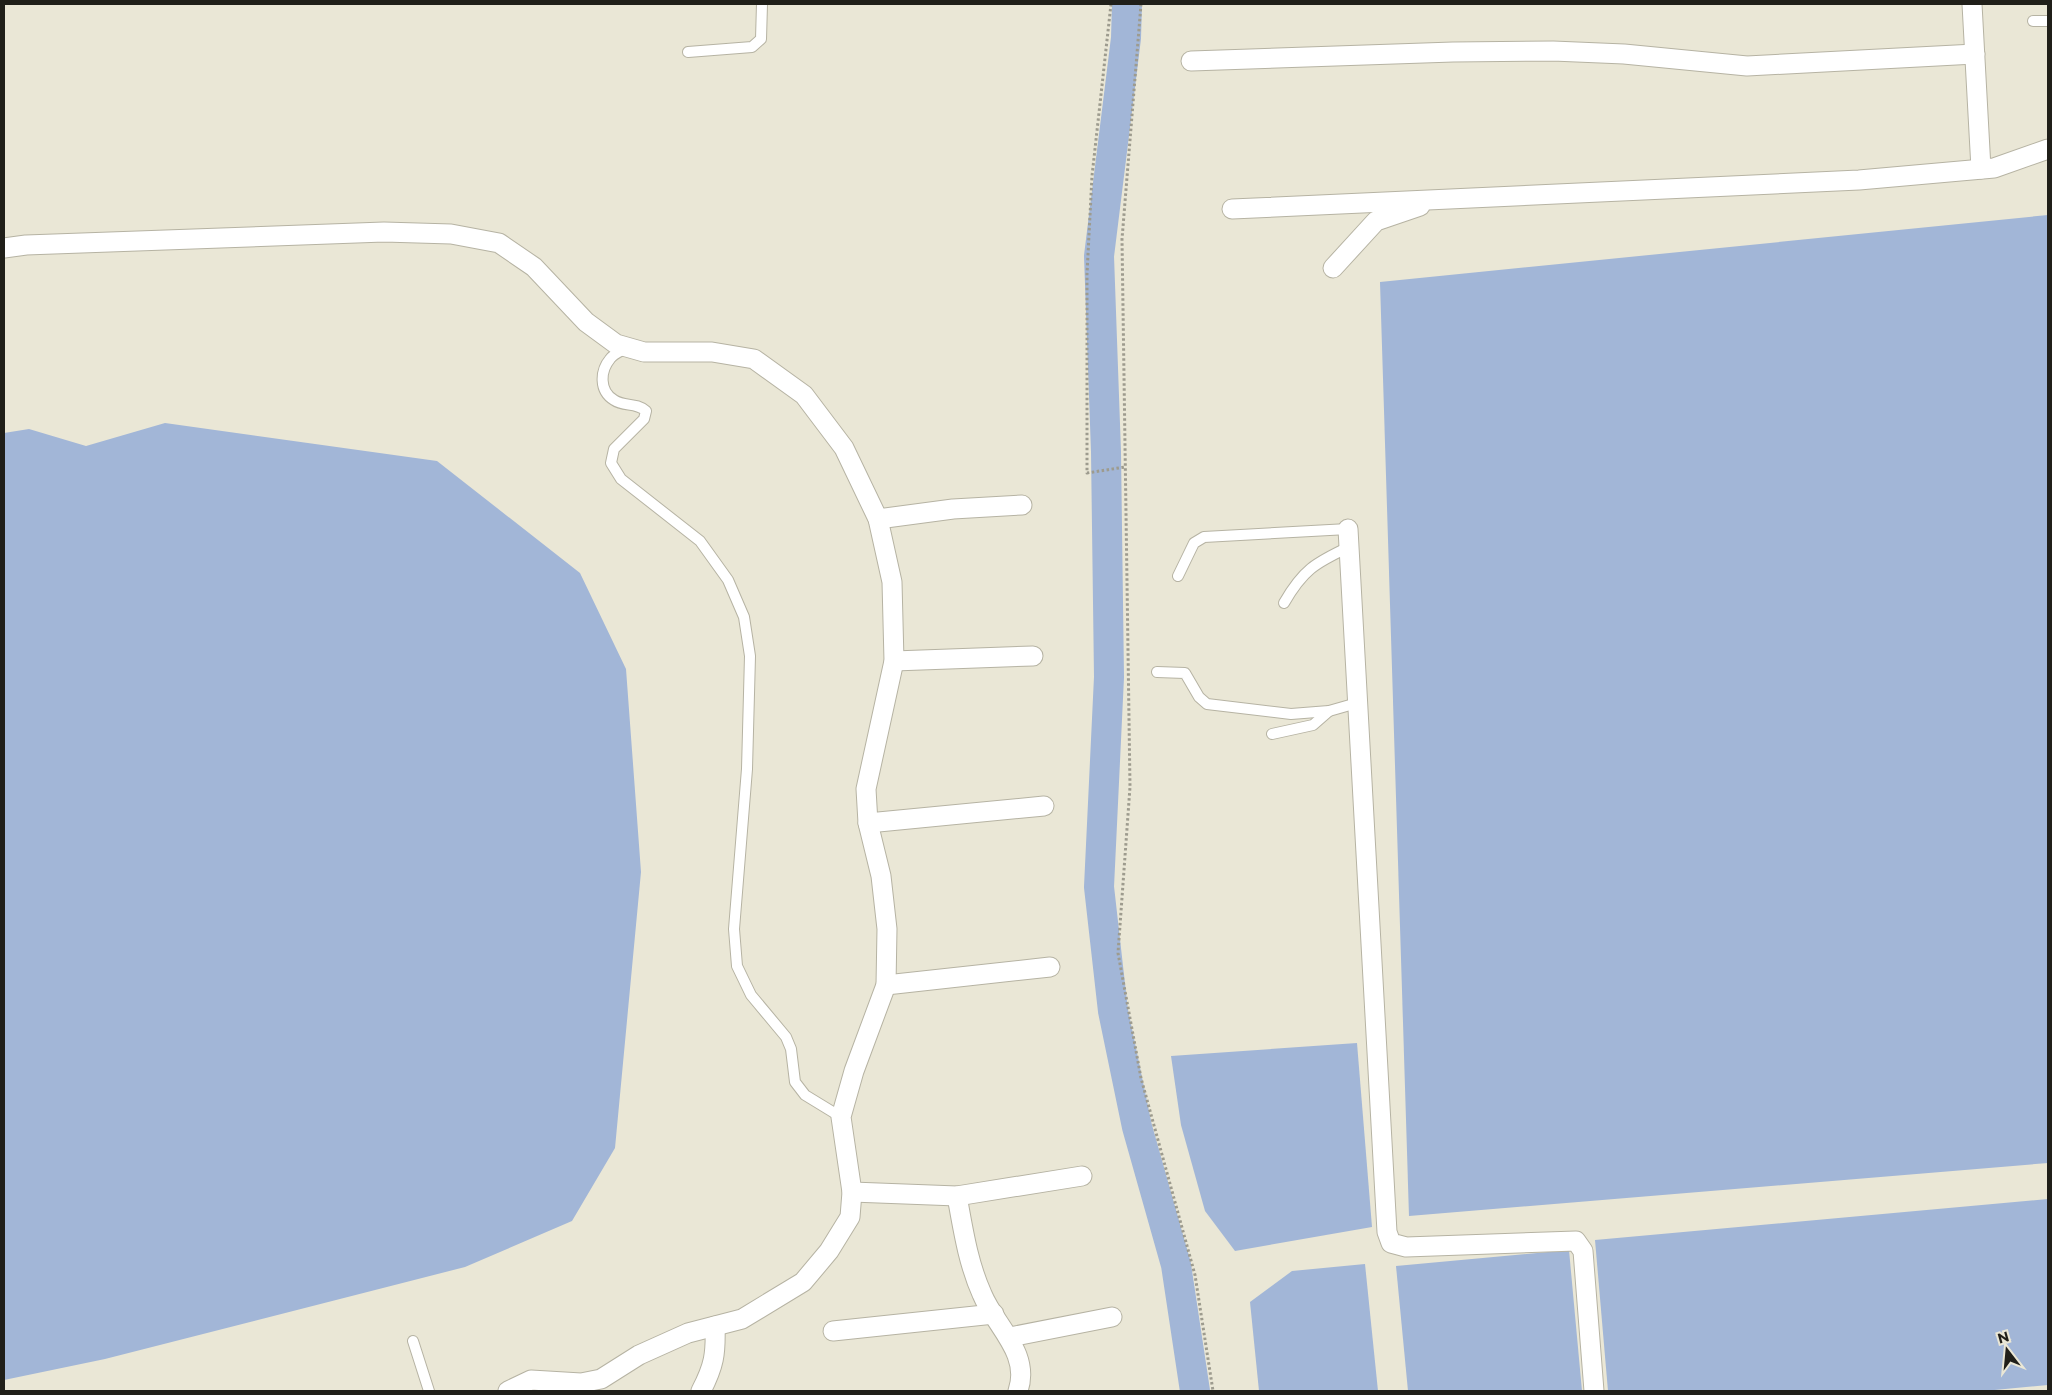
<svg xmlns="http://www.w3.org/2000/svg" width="2052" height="1395" font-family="Montserrat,sans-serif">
	<rect width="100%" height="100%" fill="#eae7d6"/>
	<!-- water -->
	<g fill="#a2b6d7">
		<path d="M2048 215V1163L1409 1216 1380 282Z"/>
		<path d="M165 423 437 461 580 573 626 669 641 872 615 1148 572 1221 465 1267 105 1359 4 1380V433L29 429 86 446Z"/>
		<path d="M1357 1043 1372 1227 1235 1251 1205 1211 1181 1125 1171 1056Z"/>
		<path d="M2048 1199V1385L1984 1391H1608L1595 1240Z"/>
		<path d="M1569 1250 1582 1391H1408L1396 1266Z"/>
		<path d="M1365 1264 1378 1391H1259L1250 1302 1292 1271Z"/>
	</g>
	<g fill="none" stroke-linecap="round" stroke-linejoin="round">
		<!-- river -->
		<path stroke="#a2b6d7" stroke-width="30" d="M1127 4 1126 38 1099 256 1106 452 1109 677 1099 887 1113 1011 1137 1127 1176 1265 1195 1391"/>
		<!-- lane casing -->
		<g stroke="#b6b3a3" stroke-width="12">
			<g id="lane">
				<path d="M2033 21H2048"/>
				<path d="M688 52 752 47 761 39 762 4"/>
				<path d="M626 348C621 351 613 354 610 359 600 371 599 391 614 400 624 407 636 402 646 411L644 419 614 449 611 463 621 479 700 541 728 580 744 617 750 656 747 769 734 929 737 966 751 995 786 1037 791 1049 795 1082 805 1095 841 1117"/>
				<path d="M1178 576 1194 543 1204 537 1348 529"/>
				<path d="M1284 603C1303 570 1315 563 1349 547"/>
				<path d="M1157 672 1185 673 1199 697 1207 704 1291 714 1329 711 1357 703"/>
				<path d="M1272 734 1313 725 1329 711"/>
				<path d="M413 1341 429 1391"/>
			</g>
		</g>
		<!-- street casing -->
		<g stroke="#b6b3a3" stroke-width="21">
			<g id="street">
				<path d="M1972 4 1981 169"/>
				<path d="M1191 61 1453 52 1553 51 1624 54 1747 66 1975 54"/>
				<path d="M1232 209 1859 180 1994 168 2048 149"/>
				<path d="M4 248 26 245 384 232 451 234 499 243 534 267 586 322 616 344 644 352H712L754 359 804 395 844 448 878 519 892 582 894 661 866 789 868 823 881 876 887 929 886 985 854 1071 841 1117 852 1192 850 1217 829 1251 803 1282 742 1319 688 1333 639 1355 601 1379 581 1383 531 1380 508 1391"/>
				<path d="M1333 268 1376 221 1420 206"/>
				<path d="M878 519 953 509 1022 505"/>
				<path d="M1348 529 1387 1232 1391 1243 1406 1247 1576 1241 1583 1251 1594 1391"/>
				<path d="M894 661 1033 656"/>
				<path d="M868 823 1044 806"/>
				<path d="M886 985 1050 967"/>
				<path d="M852 1192 957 1196 1082 1176"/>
				<path d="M957 1196C963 1229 968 1263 982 1294 995 1326 1031 1353 1018 1391"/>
				<path d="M833 1331 994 1314"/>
				<path d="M1010 1337 1112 1317"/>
				<path d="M701 1391C714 1366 716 1354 715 1326"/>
			</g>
		</g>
		<!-- path -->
		<g stroke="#9d9b8e" stroke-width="3" stroke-dasharray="2.5 2.5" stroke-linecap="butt">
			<path d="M1111 4 1092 176 1087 274V473L1125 467"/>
			<path d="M1141 4 1122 239 1130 787 1118 953 1141 1078 1195 1275 1213 1391"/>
		</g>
		<!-- lane -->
		<use href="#lane" stroke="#fff" stroke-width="10"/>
		<!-- street -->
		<use href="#street" stroke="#fff" stroke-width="19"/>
	</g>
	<!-- border -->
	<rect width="2052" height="1395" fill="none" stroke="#201f19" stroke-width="10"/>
	<!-- north arrow -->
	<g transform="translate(2007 1350) rotate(344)" stroke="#eae7d6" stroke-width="4" paint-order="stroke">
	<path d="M0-4L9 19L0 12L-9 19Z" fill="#201f19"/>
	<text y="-8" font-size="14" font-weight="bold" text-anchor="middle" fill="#201f19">N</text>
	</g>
</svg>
